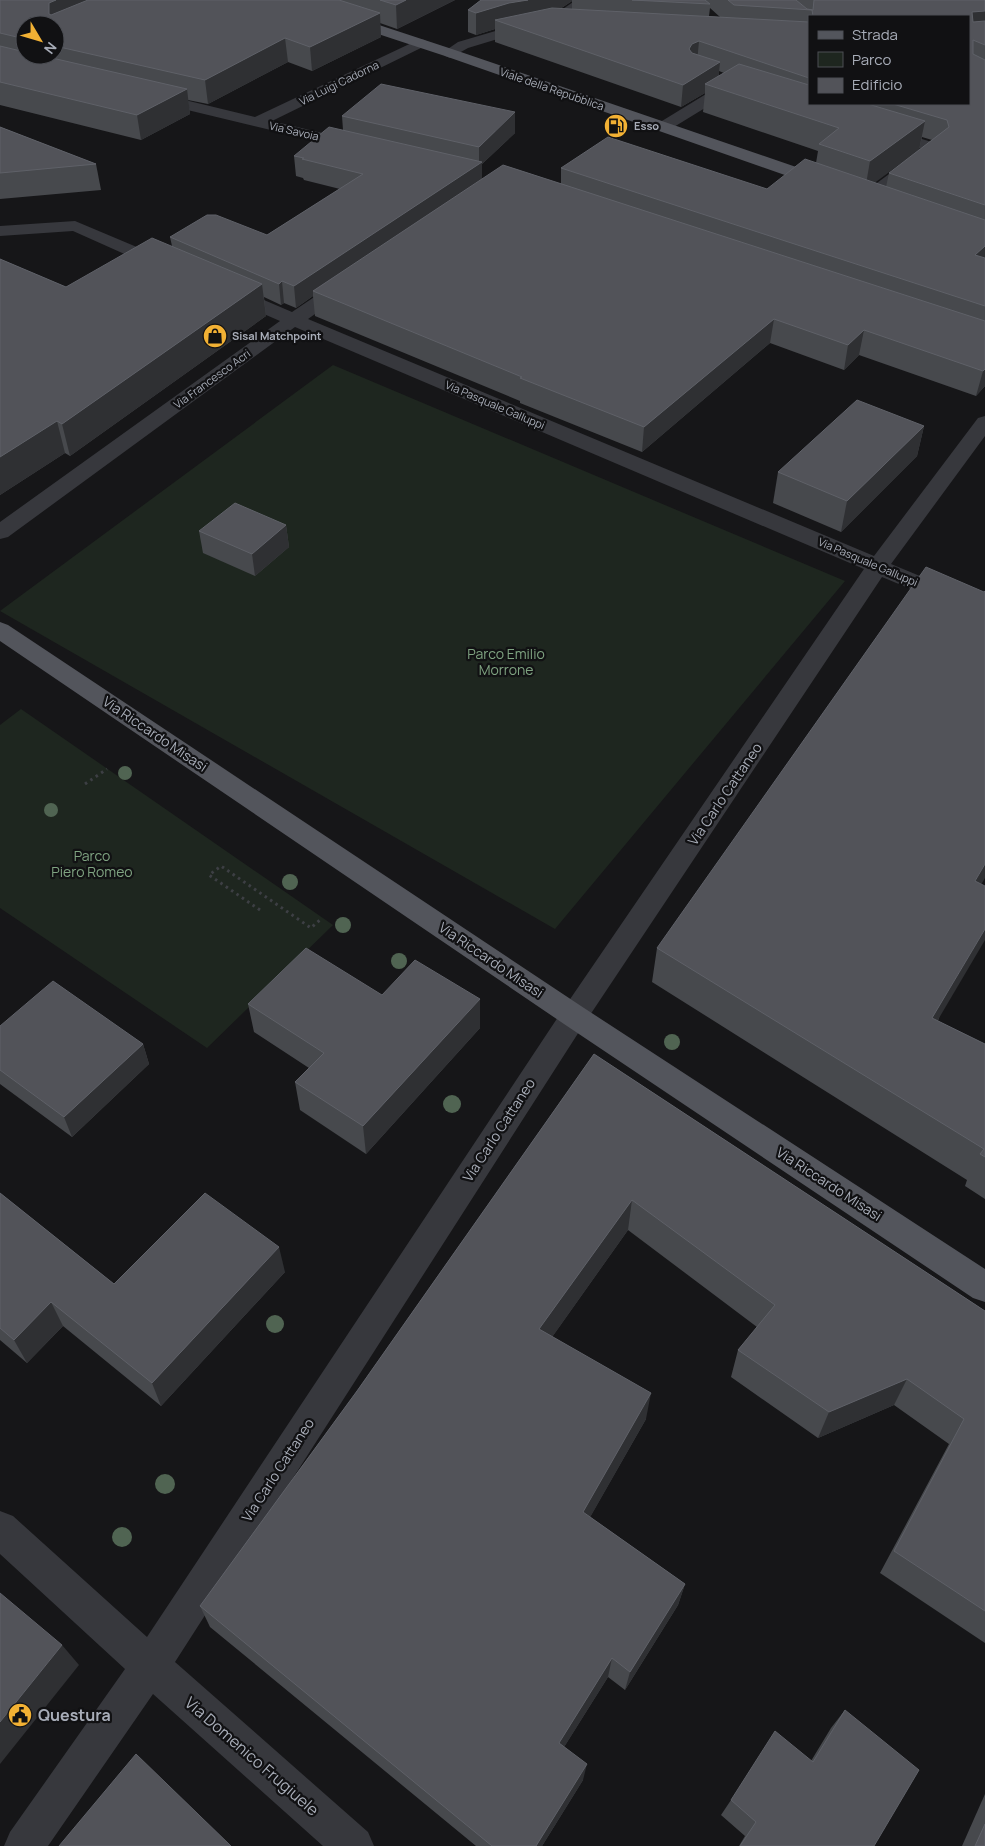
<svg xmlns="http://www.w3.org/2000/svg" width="985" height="1846" font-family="Manrope,sans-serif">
	<rect width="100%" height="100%" fill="#161618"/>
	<!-- green -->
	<g fill="#1e261f">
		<path d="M333 365 845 581 555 929 0 611Z"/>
		<path d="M21 709 333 925 207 1048 0 908V725Z"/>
	</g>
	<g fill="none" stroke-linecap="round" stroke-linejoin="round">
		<!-- path -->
		<g stroke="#3d3f44" stroke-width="3" stroke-dasharray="2.5 4" stroke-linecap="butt">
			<path d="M85 784 107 769"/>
			<path d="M260 910 209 875 221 866 311 928 322 918"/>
		</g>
		<!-- service -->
		<g fill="#37383d" fill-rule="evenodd">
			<path d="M734 78 741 81 744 84 741 87 736 89 669 130H657L655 127 657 124 729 80Z"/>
			<path d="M884 127 941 145 943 148 874 202 868 203 862 202 859 198 862 194 923 149 878 135 876 132 878 129Z"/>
		</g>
		<!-- minor -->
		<g fill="#37383d" fill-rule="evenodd">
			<path d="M576 0H593L556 27 511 35 468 48 450 58 445 56 442 53 458 42 509 27 547 20Z"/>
			<path d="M420 39 425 40 427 43 425 46 272 121 360 142 362 145 360 148 354 150 146 100 144 97 146 94 152 92 255 117Z"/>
			<path d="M75 221 170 261 173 265 170 269 164 270 158 269 73 231 0 236V226Z"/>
			<path d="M344 279 350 281 353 285 350 289 308 319 874 556 978 418 985 416V436L891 564 985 603V620L882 577 584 1024 175 1662 368 1832 374 1846H323L153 1694 48 1846H4L10 1832 125 1669 0 1554V1511L13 1516 147 1637 564 1008 864 569 295 327 8 537 0 539V522L280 321 224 297 222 293 224 289 231 287 238 289 292 312 338 281Z"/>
		</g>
		<!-- primary -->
		<g fill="#53555c" fill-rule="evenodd">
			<path d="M282 0H303L455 50 831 179 833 183 831 187H819L445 56 284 3Z"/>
			<path d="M0 622 8 625 584 1008 985 1269V1302L973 1298 564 1024 0 641Z"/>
		</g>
	</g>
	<!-- trees -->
	<g fill="#506452">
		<circle cx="125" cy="773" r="7"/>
		<circle cx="51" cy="810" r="7"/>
		<circle cx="290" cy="882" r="8"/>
		<circle cx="343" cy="925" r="8"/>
		<circle cx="399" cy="961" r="8"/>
		<circle cx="672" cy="1042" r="8"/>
		<circle cx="452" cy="1104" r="9"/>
		<circle cx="275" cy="1324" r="9"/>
		<circle cx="165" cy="1484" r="10"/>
		<circle cx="122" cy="1537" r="10"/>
	</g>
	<!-- wall -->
	<g fill="#47494d" fill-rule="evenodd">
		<path d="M0 0H455L397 29 380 23 381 37 312 71 288 62 208 104 188 100 190 114 141 140 0 105ZM25 25H55V55H25Z"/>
		<path d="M481 0H984L985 1V386L976 396 859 355 844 370 770 343 642 452 520 403V401L315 316 313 296 296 308 284 303 281 305 264 297 266 316 70 456 65 453 0 495V259L66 287 172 246 170 237 267 235 340 189 304 180 303 178 296 176 294 156 343 130 342 116 515 133 482 164V179L561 184V168L767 189 816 163 818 151 703 112 705 93 681 107 495 42V29L476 35 468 32V10ZM572 1V9H560ZM710 8 720 17 709 16ZM809 16H969V104H809ZM719 71 724 73 719 76ZM922 137 932 140 889 173 886 187 874 182 919 150Z"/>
		<path d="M0 127 96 164 101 190 0 199Z"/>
		<path d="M924 426 917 456 841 532 773 503 778 472Z"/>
		<path d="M286 525 289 547 255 576 203 553 199 531Z"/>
		<path d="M981 884 938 1021 985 1044V1199L965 1186 967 1180 652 982 657 948Z"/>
		<path d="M382 995 480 1028 366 1154 300 1110 295 1082 309 1068 254 1032 248 1004Z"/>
		<path d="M0 1026 143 1044 149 1064 72 1137 0 1084Z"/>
		<path d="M594 1054 985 1311V1643L880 1573 949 1444 894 1405 818 1438 731 1377 738 1350 757 1327 628 1230 552 1337 646 1419 590 1517 685 1584 678 1605 625 1690 608 1677 564 1747 583 1780 542 1846H476L210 1627 200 1606 357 1391Z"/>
		<path d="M0 1193 114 1284 285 1272 161 1406 63 1326 27 1363 0 1340Z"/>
		<path d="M845 1710 874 1846H739L745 1836 721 1815 731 1800 811 1761 831 1728Z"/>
		<path d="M985 1794V1846H962Z"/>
	</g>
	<!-- shaded-wall -->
	<g fill="#2f3033">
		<path d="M56 0H115L55 26 49 14V3Z"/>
		<path d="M406 0H455L397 29 396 5Z"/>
		<path d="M528 0H572V1L546 18 509 25V24L495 20V29L476 35V13L509 3Z"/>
		<path d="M985 11V32L969 34 972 12Z"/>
		<path d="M380 13 381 37 312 71 310 47Z"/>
		<path d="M285 38 288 62 208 104 205 80Z"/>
		<path d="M699 41 697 63 689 49 692 44Z"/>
		<path d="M720 62 718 84H705V93L681 107 683 85Z"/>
		<path d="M187 89 190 114 141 140 137 115Z"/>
		<path d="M515 112V133L482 164V183L313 291V296L296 308 294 286 479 164V147Z"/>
		<path d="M925 121 919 150 865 190 870 161Z"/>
		<path d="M985 246V265L975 255Z"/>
		<path d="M282 281 284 303 281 305 279 284Z"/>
		<path d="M262 284 266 316 70 456 62 424Z"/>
		<path d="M774 319 770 343 642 452 644 427Z"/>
		<path d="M864 330 859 355 844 370 848 345Z"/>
		<path d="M985 369V386L976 396 983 371Z"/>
		<path d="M57 421 65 453 0 495V457Z"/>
		<path d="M924 426 917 456 841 532 847 501Z"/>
		<path d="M286 525 289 547 255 576 252 554Z"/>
		<path d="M985 864V878L962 917 975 881Z"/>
		<path d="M985 929V940L919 1052 932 1018Z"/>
		<path d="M480 999V1028L366 1154 363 1126Z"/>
		<path d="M143 1044 149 1064 72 1137 64 1117Z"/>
		<path d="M632 1200 628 1230 538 1357 539 1329Z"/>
		<path d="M279 1247 285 1272 161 1406 152 1383Z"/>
		<path d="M51 1302 63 1326 27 1363 14 1340Z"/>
		<path d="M907 1379 894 1405 818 1438 829 1412Z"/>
		<path d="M651 1393 646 1419 580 1535 583 1512Z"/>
		<path d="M685 1584 678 1605 625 1690 630 1672Z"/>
		<path d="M62 1645 79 1665 0 1764V1722Z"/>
		<path d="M612 1658 608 1677 556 1760 559 1743Z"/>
		<path d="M587 1764 583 1780 542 1846H536Z"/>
	</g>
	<!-- building -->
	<g fill="#525359" stroke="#5f6168">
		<path d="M0 0H56L49 3V14L51 15 88 0H339L380 13 310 47 285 38 205 80 55 46V25H25V39L0 33Z"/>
		<path d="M380 0H406L396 5Z"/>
		<path d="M481 0H528L509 3 476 13 468 10Z"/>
		<path d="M632 0H705L710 4Z"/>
		<path d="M728 0H796L807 9 813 10 814 0H984L985 1V11L972 12 973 22 985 21V45L973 40V54L985 60V205L889 173 949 127 947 120 893 104H969V16H813L812 10 734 5Z"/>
		<path d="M552 8 809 22V78L699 41 692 44 689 49 692 53 720 62 683 85 495 20Z"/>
		<path d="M0 46 25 52V55H39L187 89 137 115 0 82Z"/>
		<path d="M739 64 809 85V104H868L925 121 870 161 819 144 839 128 705 84Z"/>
		<path d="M381 84 515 112 479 147 342 116Z"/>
		<path d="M0 127 96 164 0 173Z"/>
		<path d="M329 127 482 162 294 286 282 281 279 284 170 237 207 215H216L267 235 363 174 302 159 304 158 294 156Z"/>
		<path d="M608 137 767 189 805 159 985 220V246L975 255 985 258V306L561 168Z"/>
		<path d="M503 165 985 321V369L983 371 864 330 848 345 774 319 644 427 520 378 522 377 313 291Z"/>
		<path d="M152 238 262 284 62 424 57 421 0 457V259L66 287Z"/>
		<path d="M857 400 924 426 847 501 778 472Z"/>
		<path d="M235 503 286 525 252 554 199 531Z"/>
		<path d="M926 567 984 592 985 591V864L975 881 985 886V929L932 1018 985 1044V1157L980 1154 984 1149 657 948Z"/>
		<path d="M306 948 382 995 415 960 480 999 363 1126 295 1082 324 1053 248 1004Z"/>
		<path d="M53 981 143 1044 64 1117 0 1070V1026Z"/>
		<path d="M594 1054 985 1311V1611L894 1551 964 1419 907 1379 829 1412 738 1350 775 1305 632 1200 539 1329 651 1393 583 1512 685 1584 630 1672 612 1658 559 1743 587 1764 536 1846H492L200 1606 357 1391Z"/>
		<path d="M0 1193 114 1284 205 1193 279 1247 152 1383 51 1302 14 1340 0 1328Z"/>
		<path d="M0 1593 62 1645 0 1722Z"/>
		<path d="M845 1710 919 1770 874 1846H740L756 1822 731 1800 775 1731 813 1762Z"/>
		<path d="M136 1754 231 1846H59Z"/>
		<path d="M985 1824V1846H975Z"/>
	</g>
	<!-- icons -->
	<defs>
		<g id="fuel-disc" transform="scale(1.25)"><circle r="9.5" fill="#f2b134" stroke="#111113"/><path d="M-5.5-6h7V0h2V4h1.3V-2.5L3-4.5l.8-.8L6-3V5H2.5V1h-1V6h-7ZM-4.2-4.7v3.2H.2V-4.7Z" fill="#111"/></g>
		<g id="shop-disc" transform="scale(1.25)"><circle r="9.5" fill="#f2b134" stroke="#111113"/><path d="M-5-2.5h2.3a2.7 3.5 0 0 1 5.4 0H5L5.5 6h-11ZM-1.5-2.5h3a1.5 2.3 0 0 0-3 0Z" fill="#111"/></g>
		<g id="civic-disc" transform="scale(1.25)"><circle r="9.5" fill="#f2b134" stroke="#111113"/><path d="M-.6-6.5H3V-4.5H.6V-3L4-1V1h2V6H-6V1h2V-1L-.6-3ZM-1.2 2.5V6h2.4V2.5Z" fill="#111"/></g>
	</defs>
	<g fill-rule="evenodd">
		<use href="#fuel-disc" x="616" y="126"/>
		<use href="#shop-disc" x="215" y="336"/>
		<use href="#civic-disc" x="20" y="1715"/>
	</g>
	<g text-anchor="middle" stroke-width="4.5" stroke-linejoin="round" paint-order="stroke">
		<!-- far-street labels -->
		<g font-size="11" fill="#a8adb8" stroke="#111113">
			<text transform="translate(339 83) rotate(-26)" y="4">Via Luigi Cadorna</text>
			<text transform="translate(552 89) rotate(19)" y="4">Viale della Repubblica</text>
			<text transform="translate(294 131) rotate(13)" y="4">Via Savoia</text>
			<text transform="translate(212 379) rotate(-36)" y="4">Via Francesco Acri</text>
			<text transform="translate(495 405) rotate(23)" y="4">Via Pasquale Galluppi</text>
			<text transform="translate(868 562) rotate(23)" y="4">Via Pasquale Galluppi</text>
		</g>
		<!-- far-poi labels -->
		<g font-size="11" font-weight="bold" fill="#a8adb8" stroke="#111113" text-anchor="start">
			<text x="634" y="130">Esso</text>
			<text x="232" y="340">Sisal Matchpoint</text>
		</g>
		<!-- park labels -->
		<g font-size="14" fill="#7fa381" stroke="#111113">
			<text x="506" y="659">Parco Emilio<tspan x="506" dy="16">Morrone</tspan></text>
			<text x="92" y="861">Parco<tspan x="92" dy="16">Piero Romeo</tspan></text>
		</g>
		<!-- street labels -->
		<g font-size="14" fill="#a8adb8" stroke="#111113">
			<text transform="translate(155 734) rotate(34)" y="5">Via Riccardo Misasi</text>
			<text transform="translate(725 794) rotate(-56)" y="5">Via Carlo Cattaneo</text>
			<text transform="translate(491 960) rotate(34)" y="5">Via Riccardo Misasi</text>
			<text transform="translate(499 1130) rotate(-57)" y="5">Via Carlo Cattaneo</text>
			<text transform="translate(829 1184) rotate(33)" y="5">Via Riccardo Misasi</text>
			<text transform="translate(278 1470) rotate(-57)" y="5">Via Carlo Cattaneo</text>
		</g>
		<!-- near-poi labels -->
		<g font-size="16" font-weight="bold" fill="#a8adb8" stroke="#111113" text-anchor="start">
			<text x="38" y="1721">Questura</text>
		</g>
		<!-- near-street labels -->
		<g font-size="16" fill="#a8adb8" stroke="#111113">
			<text transform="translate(252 1756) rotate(41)" y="6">Via Domenico Frugiuele</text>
		</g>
	</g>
	<!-- legend -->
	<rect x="808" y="15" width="162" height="90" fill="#111113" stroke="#4d4f55"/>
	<rect x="818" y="31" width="25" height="8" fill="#53555c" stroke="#4d4f55"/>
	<text x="852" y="40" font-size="15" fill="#a8adb8">Strada</text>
	<rect x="818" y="52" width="25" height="15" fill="#1e261f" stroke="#4d4f55"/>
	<text x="852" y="65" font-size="15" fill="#a8adb8">Parco</text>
	<rect x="818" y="78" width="25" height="15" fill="#525359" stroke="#4d4f55"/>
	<text x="852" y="90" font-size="15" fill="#a8adb8">Edificio</text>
	<!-- north arrow -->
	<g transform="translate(40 40) rotate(128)"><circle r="24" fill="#111113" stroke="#4d4f55"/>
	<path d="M0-4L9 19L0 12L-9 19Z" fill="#f2b134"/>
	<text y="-8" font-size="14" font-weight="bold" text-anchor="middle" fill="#a8adb8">N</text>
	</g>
</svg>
